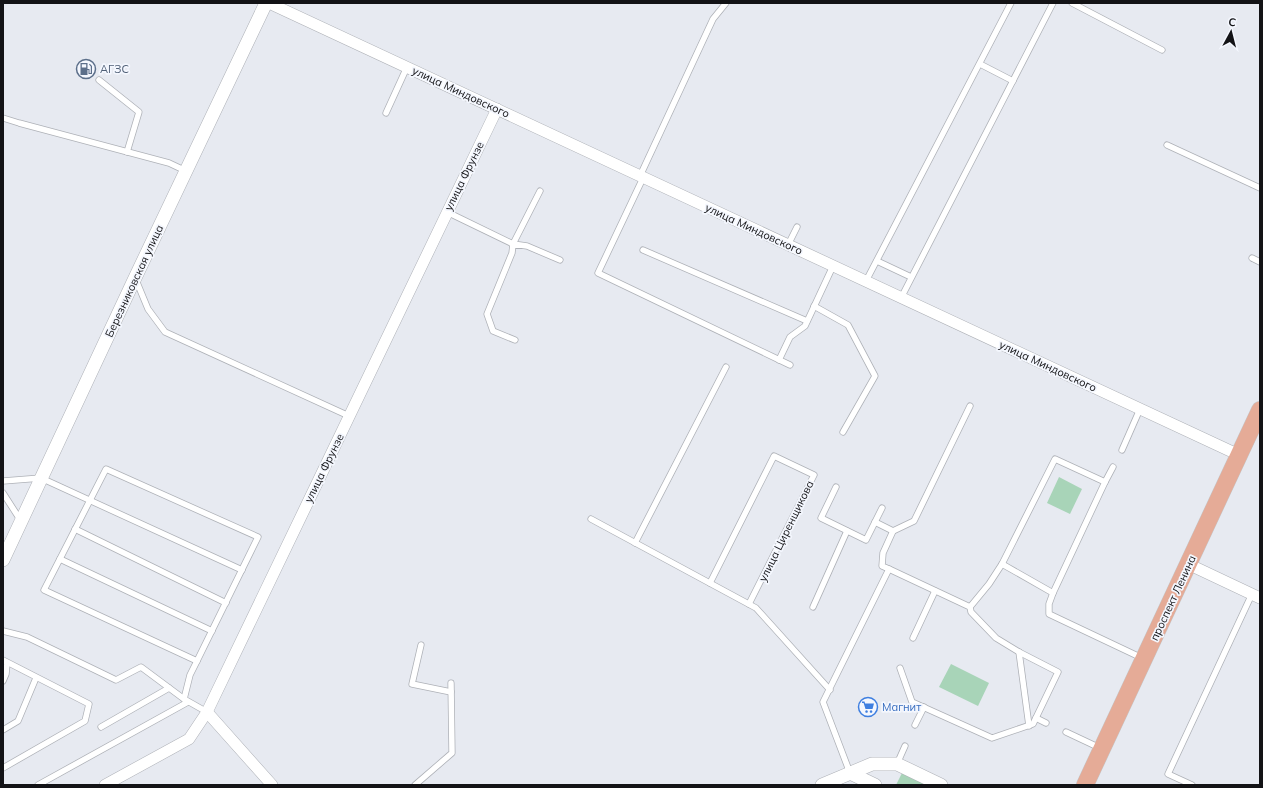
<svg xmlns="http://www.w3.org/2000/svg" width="1263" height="788" font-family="Mulish,sans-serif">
	<rect width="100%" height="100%" fill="#e7eaf1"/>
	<!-- green -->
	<g fill="#a8d4b8">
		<path d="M1059 477 1082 489 1070 514 1047 503Z"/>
		<path d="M951 664 989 683 978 706 939 687Z"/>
		<path d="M903 771 932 785H896Z"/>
	</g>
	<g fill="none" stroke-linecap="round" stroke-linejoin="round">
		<!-- service casing -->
		<g stroke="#aeb1b7" stroke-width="7">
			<g id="service">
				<path d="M1072 3 1162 50"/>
				<path d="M980 64 1013 81"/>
				<path d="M99 80 139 112 127 152"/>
				<path d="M386 113 407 67"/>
				<path d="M3 118 19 123 169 163 186 171"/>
				<path d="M1167 145 1260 188"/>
				<path d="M640 176 713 19 726 3"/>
				<path d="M643 178 598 273 790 365"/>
				<path d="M447 212 513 244 540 191"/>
				<path d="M788 245 797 227"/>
				<path d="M643 250 807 321"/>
				<path d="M1252 258 1260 262"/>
				<path d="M877 261 911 277"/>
				<path d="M136 280 148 309 165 332 349 416"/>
				<path d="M866 281 1011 3"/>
				<path d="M901 298 1053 3"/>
				<path d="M814 306 848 325 875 376 843 432"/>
				<path d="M515 340 493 331 487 314 512 253 513 244 527 246 560 260"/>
				<path d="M779 360 790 337 805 326 833 266"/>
				<path d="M1122 450 1140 409"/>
				<path d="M106 469 258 537 197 661 44 590Z"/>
				<path d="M3 481 41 478 242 570"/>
				<path d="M1105 482 1113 467"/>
				<path d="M836 487 821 518 866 540 882 508"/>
				<path d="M3 493 21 521"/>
				<path d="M591 519 756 608 830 690"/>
				<path d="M875 522 893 531"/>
				<path d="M75 529 226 603"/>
				<path d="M635 543 726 367"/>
				<path d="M60 559 212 631"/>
				<path d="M1002 564 1053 593"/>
				<path d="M889 569 882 566 883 553 893 531 914 521 970 406"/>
				<path d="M710 583 774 456 814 475 749 604"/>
				<path d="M813 607 847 531"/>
				<path d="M970 607 989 584 1002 564 1055 459 1105 482 1053 593 1049 604V614L1142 658"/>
				<path d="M3 631 27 637 116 680 141 667 184 699"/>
				<path d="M913 638 935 591"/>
				<path d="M421 645 412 684 451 692"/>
				<path d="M1019 652 1029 726"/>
				<path d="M3 660 89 704 85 721 3 768"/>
				<path d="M197 661 190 675 184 699 207 712"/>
				<path d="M3 681 6 674 7 663"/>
				<path d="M1036 718 1046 723"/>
				<path d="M915 725 924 707"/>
				<path d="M101 727 169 688"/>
				<path d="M3 730 18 721 36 678"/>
				<path d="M1066 732 1100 748"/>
				<path d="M897 764 905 746"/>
				<path d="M850 773 823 702 889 569 970 607 971 612 996 638 1019 652 1058 672 1033 724 992 738 912 702 900 668"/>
				<path d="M38 785 188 702"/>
				<path d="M415 785 452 753 451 683"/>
				<path d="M1192 785 1168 774 1252 594"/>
			</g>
		</g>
		<!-- minor casing -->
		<g stroke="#aeb1b7" stroke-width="12">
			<g id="minor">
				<path d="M269 3 1239 455"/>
				<path d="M1188 564 1260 598"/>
				<path d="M207 712 272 785"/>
				<path d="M105 785 189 739 207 712 497 109"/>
			</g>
		</g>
		<!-- tertiary casing -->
		<g stroke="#aeb1b7" stroke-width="14">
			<g id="tertiary">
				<path d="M3 560 135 278 266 3"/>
				<path d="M850 773 875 785"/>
				<path d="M822 785 872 764H897L941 785"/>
			</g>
		</g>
		<!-- primary casing -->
		<g stroke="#c6c6c7" stroke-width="18">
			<path id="primary" d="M1085 785 1260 410"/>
		</g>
		<!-- service -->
		<use href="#service" stroke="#fff" stroke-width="5.5"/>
		<!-- minor -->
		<use href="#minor" stroke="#fff" stroke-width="11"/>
		<!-- tertiary -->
		<use href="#tertiary" stroke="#fff" stroke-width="13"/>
		<!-- primary -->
		<use href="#primary" stroke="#e5ab97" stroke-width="17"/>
	</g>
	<!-- icons -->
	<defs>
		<g id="fuel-ring" transform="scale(1)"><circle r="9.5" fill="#f4f7fe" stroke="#5c6f8a" stroke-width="1.5"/><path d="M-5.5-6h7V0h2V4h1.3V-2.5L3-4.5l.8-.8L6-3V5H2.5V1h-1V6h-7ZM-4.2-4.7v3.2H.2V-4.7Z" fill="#5c6f8a"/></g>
		<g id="supermarket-ring" transform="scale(1)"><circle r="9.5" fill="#f4f7fe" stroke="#3f7fe0" stroke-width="1.5"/><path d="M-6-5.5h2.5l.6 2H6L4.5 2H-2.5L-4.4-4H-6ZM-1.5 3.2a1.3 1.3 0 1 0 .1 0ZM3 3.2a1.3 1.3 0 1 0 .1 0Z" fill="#3f7fe0"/></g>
	</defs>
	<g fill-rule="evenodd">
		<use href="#fuel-ring" x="86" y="69"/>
		<use href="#supermarket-ring" x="868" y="707"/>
	</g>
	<g text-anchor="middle" stroke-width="3.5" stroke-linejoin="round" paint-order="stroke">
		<!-- service labels -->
		<g font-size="11" fill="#4e5e75" stroke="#f4f7fe" text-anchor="start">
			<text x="100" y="73">АГЗС</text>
		</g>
		<!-- street labels -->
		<g font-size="11" fill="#131316" stroke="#f4f7fe">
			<text transform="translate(461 92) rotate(25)" y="4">улица Миндовского</text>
			<text transform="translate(464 176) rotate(-64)" y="4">улица Фрунзе</text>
			<text transform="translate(754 229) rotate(25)" y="4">улица Миндовского</text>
			<text transform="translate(134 281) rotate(-65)" y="4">Березниковская улица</text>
			<text transform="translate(1048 366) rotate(25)" y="4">улица Миндовского</text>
			<text transform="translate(324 468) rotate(-64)" y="4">улица Фрунзе</text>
			<text transform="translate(786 531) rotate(-64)" y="4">улица Циренщикова</text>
			<text transform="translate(1173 598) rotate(-65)" y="4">проспект Ленина</text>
		</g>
		<!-- shop labels -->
		<g font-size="11" fill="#366cbe" stroke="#f4f7fe" text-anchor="start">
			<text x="882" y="711">Магнит</text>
		</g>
	</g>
	<!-- border -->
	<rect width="1263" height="788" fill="none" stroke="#131316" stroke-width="8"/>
	<!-- north arrow -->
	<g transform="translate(1231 32) rotate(7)" stroke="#f4f7fe" stroke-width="3" paint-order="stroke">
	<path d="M0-3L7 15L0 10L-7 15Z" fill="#131316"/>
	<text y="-6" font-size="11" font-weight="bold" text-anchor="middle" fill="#131316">С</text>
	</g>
</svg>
